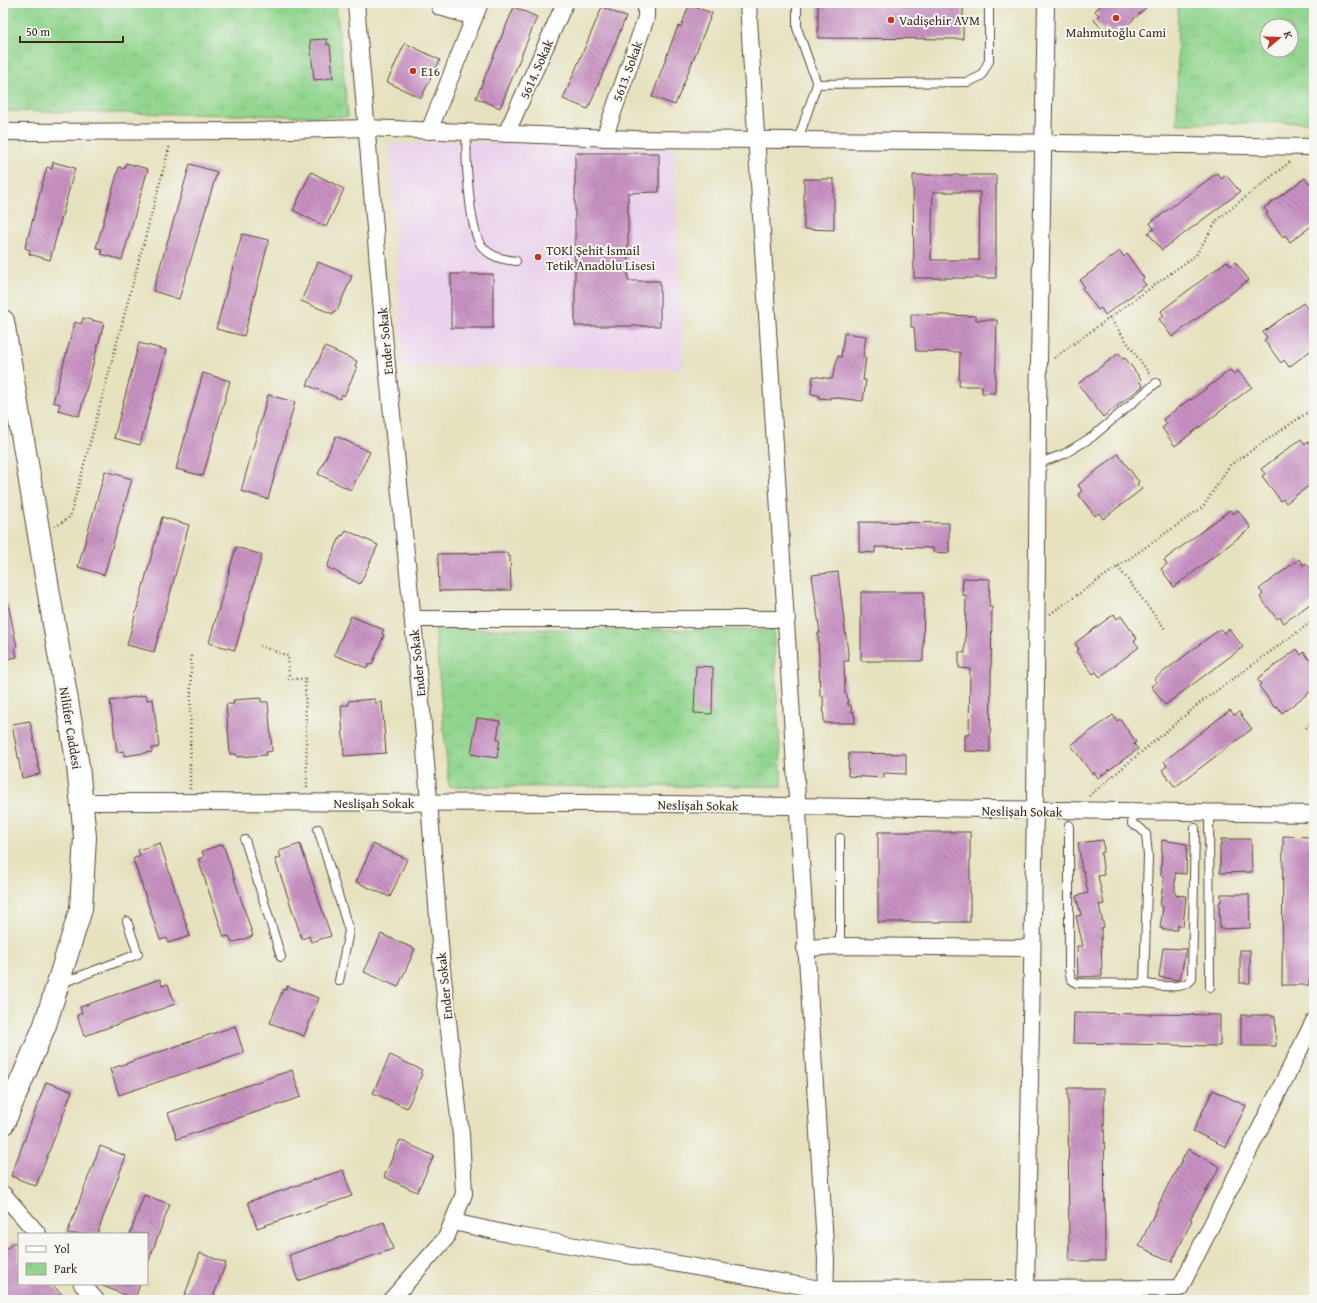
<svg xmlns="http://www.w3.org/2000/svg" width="1317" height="1303" font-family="'Gentium Book Plus',serif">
	<defs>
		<pattern id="park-tufts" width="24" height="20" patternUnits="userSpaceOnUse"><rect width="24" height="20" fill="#92d58e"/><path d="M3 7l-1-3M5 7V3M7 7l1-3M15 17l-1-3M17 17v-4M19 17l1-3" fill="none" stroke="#7fb77a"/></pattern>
		<pattern id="building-back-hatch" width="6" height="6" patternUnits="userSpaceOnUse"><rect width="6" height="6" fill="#c891c3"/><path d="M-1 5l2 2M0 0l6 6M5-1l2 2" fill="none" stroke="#a4779e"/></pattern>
	</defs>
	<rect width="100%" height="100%" fill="#f6f6f2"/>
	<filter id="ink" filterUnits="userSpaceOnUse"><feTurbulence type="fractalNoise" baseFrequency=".025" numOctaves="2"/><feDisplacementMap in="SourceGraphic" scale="8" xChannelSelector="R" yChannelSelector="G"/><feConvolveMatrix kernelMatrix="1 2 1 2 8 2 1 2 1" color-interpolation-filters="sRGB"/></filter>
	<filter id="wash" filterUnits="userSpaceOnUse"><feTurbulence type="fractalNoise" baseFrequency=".012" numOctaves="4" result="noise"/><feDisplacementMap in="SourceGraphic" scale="16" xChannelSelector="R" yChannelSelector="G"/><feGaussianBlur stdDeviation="0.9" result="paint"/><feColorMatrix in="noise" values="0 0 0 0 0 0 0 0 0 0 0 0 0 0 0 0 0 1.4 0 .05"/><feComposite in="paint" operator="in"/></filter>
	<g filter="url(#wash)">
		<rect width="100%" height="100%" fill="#e6e1be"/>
		<!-- built -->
		<path fill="#ead1ec" d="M456 141 674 149 684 369 403 366 390 144Z"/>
		<!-- park -->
		<g fill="url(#park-tufts)" stroke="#668056" fill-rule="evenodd">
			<path d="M3 3H336L348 117 3 111Z"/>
			<path d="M1178 3H1314V122L1177 124ZM1267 26H1291V50H1267Z"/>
			<path d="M435 629 773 630 782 786 449 787Z"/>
		</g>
		<g id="blocks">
			<!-- building -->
			<g fill="url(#building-back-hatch)" fill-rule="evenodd">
				<path d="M818 3H963V39L818 38Z"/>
				<path d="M1103 3H1151L1121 31 1117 28 1111 33 1106 27 1103 30 1094 20 1099 15 1095 11Z"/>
				<path d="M689 5 712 13 675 105 652 97 674 36 678 26 681 27Z"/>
				<path d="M514 7 537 17 500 108 476 98Z"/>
				<path d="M602 7 626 17 588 109 563 99Z"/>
				<path d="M327 39V45L330 44 333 78 314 80 310 40Z"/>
				<path d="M405 43 440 60 421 98 387 82Z"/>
				<path d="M575 153H659V192L628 193V281H660V326H575Z"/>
				<path d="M53 162 75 168 50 260 29 254 30 250 25 248 47 167 52 169Z"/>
				<path d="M126 163 148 169 122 260 101 254 102 249 96 248 119 167 124 169Z"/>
				<path d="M190 164 217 172 179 299 153 291Z"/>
				<path d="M311 172 344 189 326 227 293 210Z"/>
				<path d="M1217 173 1221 179 1226 175 1240 192 1162 250 1148 233 1154 229 1150 223Z"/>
				<path d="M913 175H996V278H914ZM933 192H980L979 260H931Z"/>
				<path d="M1305 178 1309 183 1314 179V224L1290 242 1285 235 1283 237 1266 214 1268 213 1264 208Z"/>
				<path d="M804 179H834V230L804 229Z"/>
				<path d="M242 234 269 240 244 336 216 329Z"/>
				<path d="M1120 251 1124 257 1127 254 1144 278 1142 280 1146 285 1105 315 1101 308 1098 310 1082 288 1084 286 1080 280Z"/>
				<path d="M1227 261 1231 266 1235 262 1249 280 1172 337 1159 319 1164 316 1161 311Z"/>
				<path d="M318 262 352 276 337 311 335 310 333 314 301 301Z"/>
				<rect x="451" y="274" width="42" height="54"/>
				<path d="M1303 303 1308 309 1314 304V348L1289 367 1284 360 1281 363 1264 340 1267 338 1263 332Z"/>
				<path d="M911 314 976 316V320H997L995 393H982V386H959L960 352 916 351 914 327H911Z"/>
				<path d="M83 318 104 323 79 416 58 410 60 404 53 402 75 322 81 324Z"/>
				<path d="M844 333 866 336 863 357H866L863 380H866L863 401 830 397V399L819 398V395L811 394 813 376 832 379 838 356 841 357Z"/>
				<path d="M139 343 166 350 140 445 114 438Z"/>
				<path d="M325 347 357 361 355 366 357 367 344 396 342 394 340 399 307 385Z"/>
				<path d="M1119 353 1123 359 1125 358 1141 379 1139 381 1143 386 1103 417 1078 384Z"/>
				<path d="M1230 370 1234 374 1238 371 1252 387 1175 446 1162 428 1167 424 1163 419 1190 399 1191 400Z"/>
				<path d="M203 373 230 381 203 476 176 469Z"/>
				<path d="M268 395 295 402 268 499 241 491Z"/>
				<path d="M336 436 370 452 351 490 318 474Z"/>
				<path d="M1301 439 1305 445 1308 442 1314 450V482L1286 503 1283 499 1281 501 1262 476 1265 474 1261 469Z"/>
				<path d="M1118 454 1139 482 1137 484 1142 489 1103 519 1099 513 1095 516 1078 494 1082 491 1078 485Z"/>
				<path d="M105 471 132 479 104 575 78 567Z"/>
				<path d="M1230 510 1233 514 1238 510 1251 528 1174 587 1161 569 1167 564 1164 560Z"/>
				<path d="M162 517 189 525 154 652 127 645Z"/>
				<path d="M859 522 949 523V553L933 552V548L875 547V553L859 552Z"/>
				<path d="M346 530 378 545 360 584 327 567 341 535 343 536Z"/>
				<path d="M236 547 262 555 235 650 209 643Z"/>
				<path d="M508 553V556H510L511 590 439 591 438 554Z"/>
				<path d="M1299 559 1303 565 1306 563 1314 574V601L1284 623 1280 617 1277 619 1260 597 1263 594 1259 589Z"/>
				<path d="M838 572 849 661H844L845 694H847L848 705H851L852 712H854L855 723H824L823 696H820L818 633H820L812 575Z"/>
				<path d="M963 578 990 579 989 607H992L990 752 965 751V735H969L970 669 959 668V652L965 653 966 595H962Z"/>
				<path d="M861 592H924L923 661H861Z"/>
				<path d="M8 603 17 647H15L17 657 3 660V604Z"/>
				<path d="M1114 614 1117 619 1121 616 1137 639 1134 641 1139 647 1100 677 1096 672 1093 674 1076 651 1079 649 1075 643Z"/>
				<path d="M351 616 384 630 382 634 384 635 372 665 369 664 367 668 334 655Z"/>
				<path d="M1220 629 1224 633 1229 629 1243 647 1165 705 1151 686 1157 682 1154 679Z"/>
				<path d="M1297 649 1301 655 1304 652 1314 666V689L1282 713 1277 706 1275 708 1259 686 1261 684 1257 679Z"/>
				<path d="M696 666 713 667 712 714 694 713Z"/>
				<path d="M147 695V700L153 699 159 747 152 748V752L124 756V751L117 752 110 701Z"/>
				<path d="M261 698V702H268L272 751 266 752V755L237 757 236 754H230L226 704H234L233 700Z"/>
				<path d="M375 699V703L382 702 386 753 344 756 341 705H349L348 701Z"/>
				<path d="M1230 710 1234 715 1239 712 1252 729 1175 787 1162 770 1167 766 1164 761Z"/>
				<path d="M1113 715 1117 721 1120 719 1136 742 1134 744 1138 749 1098 778 1094 772 1092 774 1071 745Z"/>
				<path d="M477 718 500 721 497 739H500L497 758 471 754Z"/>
				<path d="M30 721 40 774 22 778 12 724Z"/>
				<path d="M849 753 906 754V774L884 773V778L848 776Z"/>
				<rect x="878" y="832" width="92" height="90"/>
				<path d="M1283 836 1310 837V840H1314L1312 980H1309V985H1282Z"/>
				<path d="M1221 839H1251L1252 872 1220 873V845H1221Z"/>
				<path d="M1103 840 1104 852 1101 853 1104 875 1098 876 1104 904 1099 905 1104 927 1101 928 1102 976 1078 977 1077 946H1083L1076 916 1081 915 1076 896 1088 893 1084 871H1082L1078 843Z"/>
				<path d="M1162 840 1187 844 1186 874 1175 873V895L1186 896 1183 926 1177 925V930H1162L1163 928H1160L1163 907 1160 906 1164 876H1161Z"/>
				<path d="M160 843 190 936 168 943 167 938 160 940 133 859 140 856 138 850Z"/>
				<path d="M223 844 253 936 232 943 229 936 224 937 198 859 204 857 202 851Z"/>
				<path d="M300 844 331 936 311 942 309 936 302 939 275 859 281 857 279 851Z"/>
				<path d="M373 844 407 859 390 897 356 882Z"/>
				<path d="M1221 894H1249L1250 928 1220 929 1219 902H1221Z"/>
				<path d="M381 934 415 949 398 987 364 972Z"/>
				<path d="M1163 948 1186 949 1180 980 1159 977Z"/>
				<rect x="1240" y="950" width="10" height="33"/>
				<path d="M160 979 162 986 168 984 175 1004 84 1036 77 1015 82 1013 80 1007Z"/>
				<path d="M287 986 319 998 304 1036 270 1023 283 989 285 990Z"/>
				<path d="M1074 1013 1220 1015V1046L1073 1043Z"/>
				<path d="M1241 1015H1271V1016H1275L1276 1046H1241Z"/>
				<path d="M235 1026 244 1053 119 1095 110 1069Z"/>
				<path d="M390 1055 422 1070 420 1073 422 1074 407 1108 373 1093Z"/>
				<path d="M292 1070 301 1097 177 1139 168 1113Z"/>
				<path d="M46 1082 72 1091 36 1186 11 1176Z"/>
				<path d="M1068 1088H1104L1105 1261H1069Z"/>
				<path d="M1213 1090 1246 1106 1226 1147 1193 1131Z"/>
				<path d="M400 1140 434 1156 417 1192 384 1177Z"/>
				<path d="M100 1146 126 1156 97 1234H67Z"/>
				<path d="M1188 1149 1220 1167 1190 1219 1192 1220 1172 1262 1139 1246 1166 1189Z"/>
				<path d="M343 1170 352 1196 257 1228 248 1202Z"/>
				<path d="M144 1195 170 1204 148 1263 147 1234H130Z"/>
				<path d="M384 1222 393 1249 298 1281 289 1255Z"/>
				<path d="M14 1242 19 1247V1284H52L67 1300H3V1252Z"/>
				<path d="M200 1253 226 1263 212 1300H183Z"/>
				<path d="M98 1284H140L135 1299Z"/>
			</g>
		</g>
	</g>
	<g filter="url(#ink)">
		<use href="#blocks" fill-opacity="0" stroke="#554536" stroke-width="1"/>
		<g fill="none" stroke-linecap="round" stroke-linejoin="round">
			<!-- lane casing -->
			<g stroke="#554536" stroke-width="10">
				<g id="lane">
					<path d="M797 3V28L817 84 798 140"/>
					<path d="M817 84 968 82 981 76 989 61V3"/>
					<path d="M467 132C465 153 469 229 481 245 490 257 501 259 516 261"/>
					<path d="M1037 464 1064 454 1092 437 1156 383"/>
					<path d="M1209 813 1210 987"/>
					<path d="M1069 825V969L1071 979 1076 983 1144 984 1148 856 1146 834 1140 828 1132 824 1133 812"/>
					<path d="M318 829 349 931 339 981"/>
					<path d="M840 838V946"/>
					<path d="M245 840 281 957"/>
					<path d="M62 983 138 954 127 921"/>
					<path d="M1144 984C1158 985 1183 991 1192 979L1195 828"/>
				</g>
			</g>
			<!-- street casing -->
			<g stroke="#554536" stroke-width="18">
				<g id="street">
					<path d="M356 3 384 335 422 712 442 969 461 1135 464 1194 446 1238 391 1300"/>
					<path d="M440 3V7L474 17"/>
					<path d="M748 3C775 422 797 841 826 1260L825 1300"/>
					<path d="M429 131 480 3"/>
					<path d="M3 132 251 131 367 128 635 139 927 141 1314 147"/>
					<path d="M506 134 565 3"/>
					<path d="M604 138 646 18V3"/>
					<path d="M413 619H787"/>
					<path d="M82 802 599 803 1314 814"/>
					<path d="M805 948 840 946 1032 948"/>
					<path d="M3 1194 38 1234"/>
					<path d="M453 1222 513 1235 826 1290 1180 1288 1314 1021"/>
					<path d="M82 1284 96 1300"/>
					<path d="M1026 1288 1035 811 1038 412 1046 3"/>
				</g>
			</g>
			<!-- secondary casing -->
			<g stroke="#554536" stroke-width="24">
				<path id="secondary" d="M3 321 78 766 85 837 81 909 45 1025 3 1124"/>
			</g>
			<!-- path -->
			<g stroke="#554536" stroke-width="2.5" stroke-dasharray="1 3" stroke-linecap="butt">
				<path d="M1109 317 1151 376"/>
				<path d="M1054 358 1196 255 1218 219 1291 161"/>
				<path d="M55 527 70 517 170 145"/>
				<path d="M1118 567 1165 629"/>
				<path d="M1050 614 1203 507 1230 465 1314 408"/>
				<path d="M260 646 288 656 289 679H305L307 788"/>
				<path d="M1306 728 1314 721"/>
				<path d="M190 789 191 656"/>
				<path d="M1089 796 1201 702 1314 620"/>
			</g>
			<!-- lane -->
			<use href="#lane" stroke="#fff" stroke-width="8"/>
			<!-- street -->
			<use href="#street" stroke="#fff" stroke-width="16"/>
			<!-- secondary -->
			<use href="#secondary" stroke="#fff" stroke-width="22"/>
		</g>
	</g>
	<!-- markers -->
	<g fill="#c8321e" stroke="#f6f6f2" stroke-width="1.5">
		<circle cx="1116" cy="18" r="4"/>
		<circle cx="891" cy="20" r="4"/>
		<circle cx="413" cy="71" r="4"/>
		<circle cx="538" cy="257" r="4"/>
	</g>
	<g text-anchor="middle" stroke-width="4" stroke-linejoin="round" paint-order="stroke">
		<!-- poi labels -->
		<g font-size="13" fill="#3b2a1e" stroke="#f6f6f2" text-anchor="start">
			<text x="899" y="25">Vadişehir AVM</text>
			<text x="1116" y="37" text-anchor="middle">Mahmutoğlu Cami</text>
			<text x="421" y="76">E16</text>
			<text x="546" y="255">TOKİ Şehit İsmail<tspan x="546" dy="15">Tetik Anadolu Lisesi</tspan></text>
		</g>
		<!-- street labels -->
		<g font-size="13" fill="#3b2a1e" stroke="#f6f6f2">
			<text transform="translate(536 69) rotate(-66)" y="5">5614. Sokak</text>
			<text transform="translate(627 71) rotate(-70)" y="5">5613. Sokak</text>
			<text transform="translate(385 341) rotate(-95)" y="5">Ender Sokak</text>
			<text transform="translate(417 663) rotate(-96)" y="5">Ender Sokak</text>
			<text transform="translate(71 728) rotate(81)" y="5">Nilüfer Caddesi</text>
			<text x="374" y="808">Neslişah Sokak</text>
			<text transform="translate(698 805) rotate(1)" y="5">Neslişah Sokak</text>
			<text transform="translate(1022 811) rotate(1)" y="5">Neslişah Sokak</text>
			<text transform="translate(444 986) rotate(-96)" y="5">Ender Sokak</text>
		</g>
	</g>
	<!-- margin -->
	<rect width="1317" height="1303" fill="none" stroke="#f6f6f2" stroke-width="16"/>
	<!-- legend -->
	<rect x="18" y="1233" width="130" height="52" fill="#f6f6f2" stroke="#aba49d"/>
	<rect x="26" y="1246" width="20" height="6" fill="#ffffff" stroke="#aba49d"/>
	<text x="54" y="1253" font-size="12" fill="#3b2a1e">Yol</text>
	<rect x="26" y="1263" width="20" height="12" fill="url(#park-tufts)" stroke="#aba49d"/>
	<text x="54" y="1273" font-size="12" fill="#3b2a1e">Park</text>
	<!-- north arrow -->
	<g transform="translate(1279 38) rotate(71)"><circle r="19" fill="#f6f6f2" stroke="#aba49d"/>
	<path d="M0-3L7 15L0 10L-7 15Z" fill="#c8321e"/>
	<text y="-6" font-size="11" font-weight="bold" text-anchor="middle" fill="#3b2a1e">K</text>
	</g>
	<!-- scale -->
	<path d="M20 36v6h103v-6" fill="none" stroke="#3b2a1e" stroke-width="2"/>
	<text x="26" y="36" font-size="12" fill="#3b2a1e" stroke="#f6f6f2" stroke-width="3" paint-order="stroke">50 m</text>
</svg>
